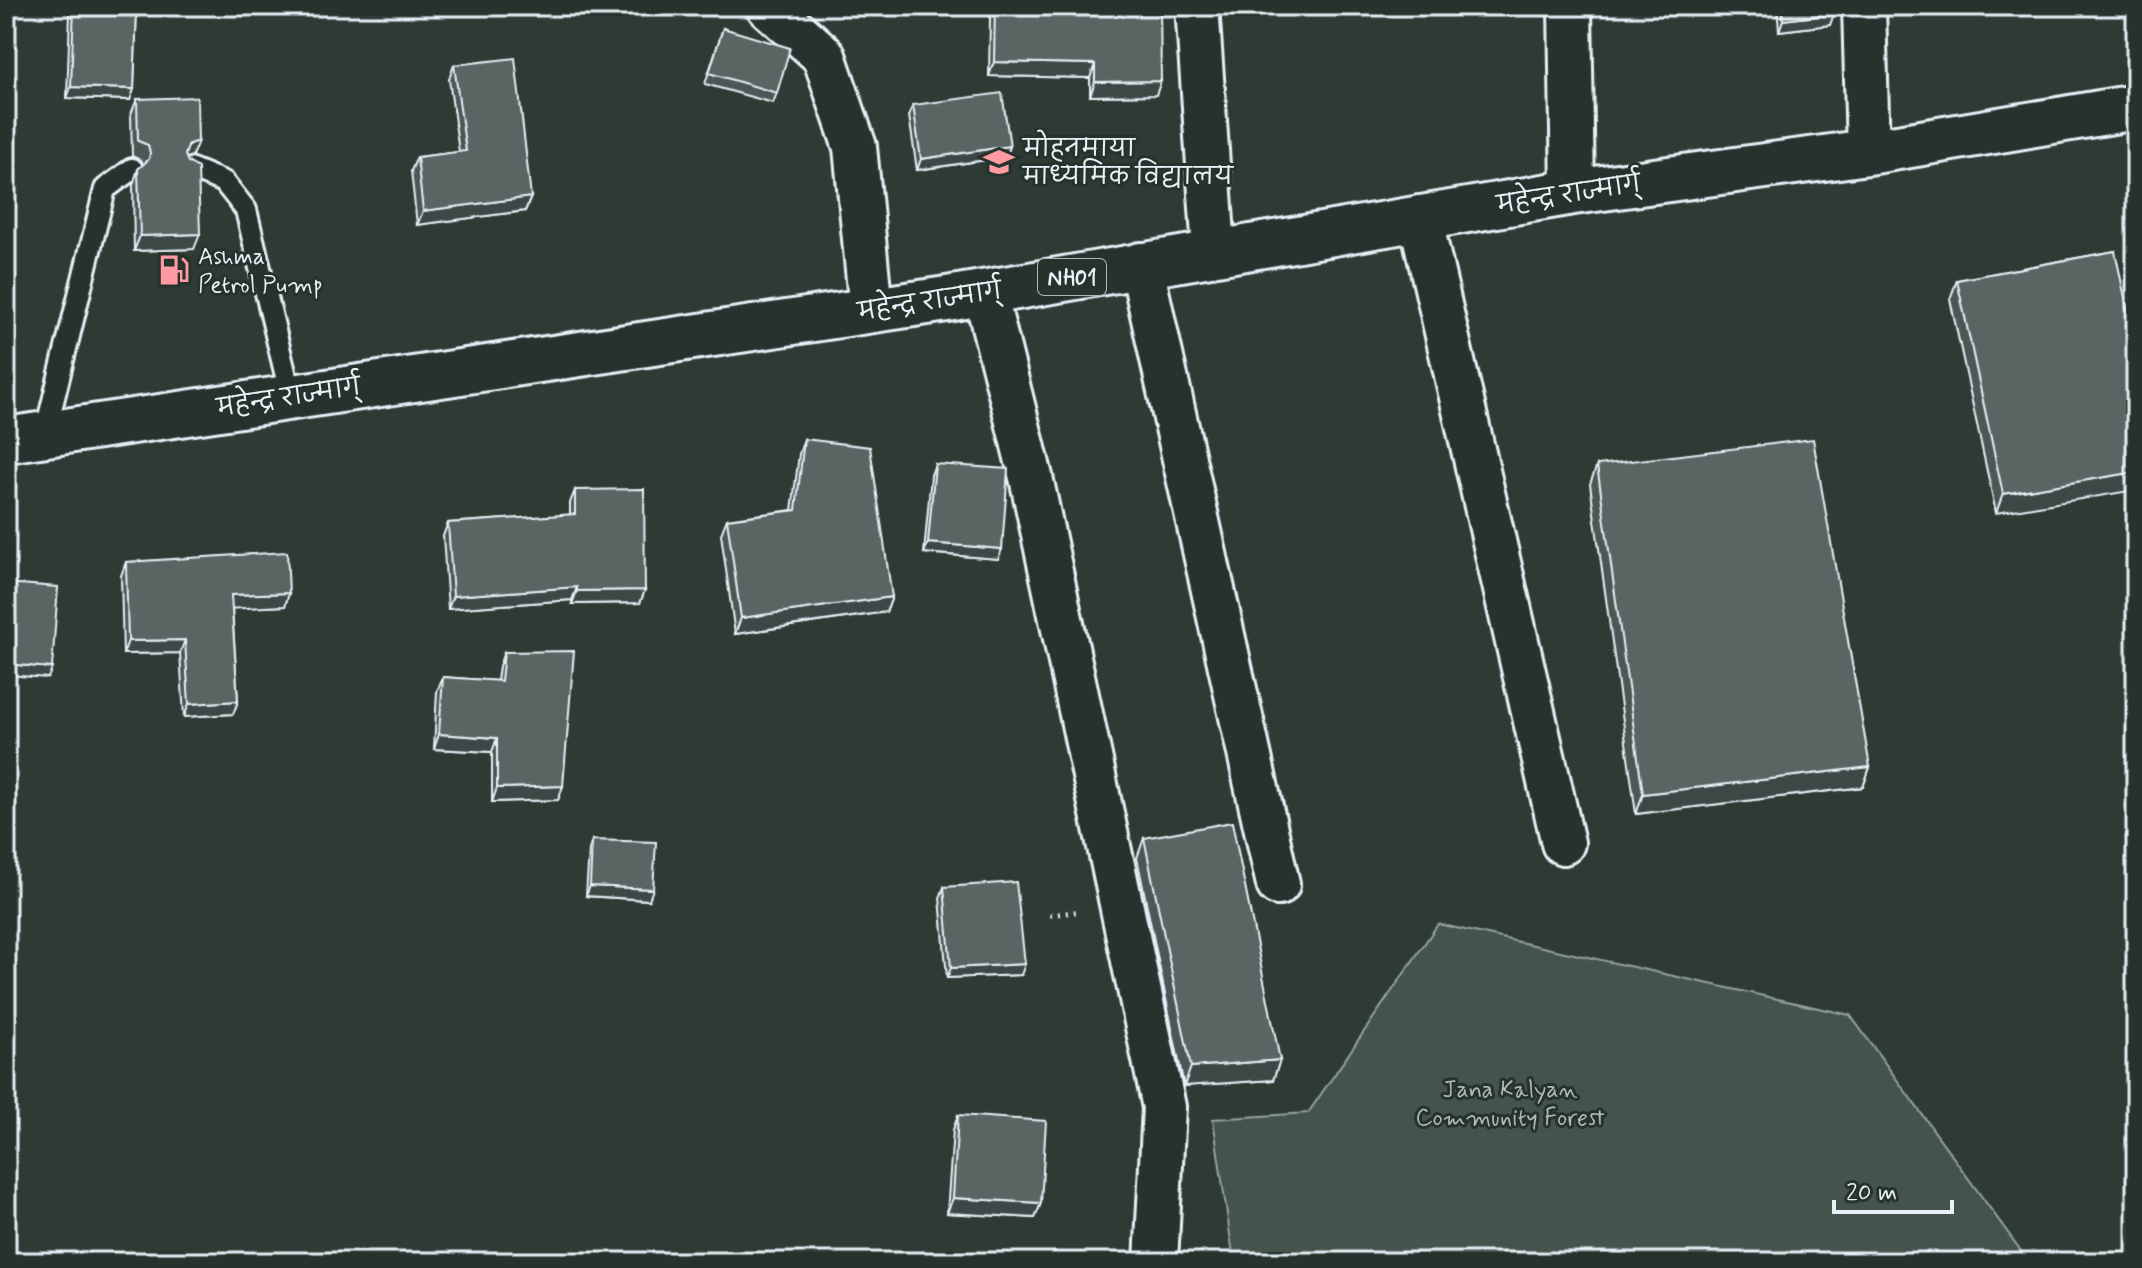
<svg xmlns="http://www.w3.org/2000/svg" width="2142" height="1268" font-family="Mynerve,'Playpen Sans Deva',sans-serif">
	<rect width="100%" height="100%" fill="#2e3b35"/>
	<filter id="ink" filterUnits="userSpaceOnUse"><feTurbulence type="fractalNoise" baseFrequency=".0125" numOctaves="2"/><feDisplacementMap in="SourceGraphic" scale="16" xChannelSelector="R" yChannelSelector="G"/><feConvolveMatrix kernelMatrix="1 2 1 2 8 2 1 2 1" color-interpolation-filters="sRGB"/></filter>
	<g filter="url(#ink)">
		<!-- green -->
		<path fill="#45524e" stroke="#96a2a3" stroke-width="2" d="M1438 924 1850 1015 2029 1262H1234L1213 1119 1308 1113Z"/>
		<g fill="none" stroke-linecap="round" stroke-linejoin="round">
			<!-- service casing -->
			<g stroke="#e8f1f8" stroke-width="26">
				<g id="service">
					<path d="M192 169 224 182 246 210 291 397"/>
					<path d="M45 434 105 189 132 169"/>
				</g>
			</g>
			<!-- minor casing -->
			<g stroke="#e8f1f8" stroke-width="48">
				<g id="minor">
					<path d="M768 6 824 56 855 147 871 310"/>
					<path d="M1197 6 1214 251"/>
					<path d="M1570 6 1573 192"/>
					<path d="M1864 6 1868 152"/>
					<path d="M1420 217 1563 843"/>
					<path d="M1141 264 1278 884"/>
					<path d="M985 293 1031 477 1164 1107 1156 1262"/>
				</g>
			</g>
			<!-- trunk casing -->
			<g stroke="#e8f1f8" stroke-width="50">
				<path id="trunk" d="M6 440 947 299 1573 192 1868 152 2136 107"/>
			</g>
			<!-- path -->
			<path stroke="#e8f1f8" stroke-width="5" stroke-dasharray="2 6" stroke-linecap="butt" d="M1050 915 1081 911"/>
			<!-- service -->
			<use href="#service" stroke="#26332d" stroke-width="20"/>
			<!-- minor -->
			<use href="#minor" stroke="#26332d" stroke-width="42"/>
			<!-- trunk -->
			<use href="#trunk" stroke="#26332d" stroke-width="44"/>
		</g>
		<!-- wall -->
		<g fill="#4d5755" stroke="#e8f1f8" stroke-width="2">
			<path d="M72 6H137L134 89 130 100 67 98 70 12Z"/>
			<path d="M993 6H1160L1156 95 1090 96V78L989 76 990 14Z"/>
			<path d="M1777 6H1833L1830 25 1779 31Z"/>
			<path d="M723 28 777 93 773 103 705 84Z"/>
			<path d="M454 65 531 197 525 211 417 225 411 171 417 157 459 152 449 79Z"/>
			<path d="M137 99 192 156 186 158 194 249 134 251 133 185 138 169 143 165 142 161 132 156 131 114Z"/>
			<path d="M913 105 1010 146 1006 157 917 170 909 116Z"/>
			<path d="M2115 251 1996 513 1950 299 1957 280Z"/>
			<path d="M804 439 892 597 886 612 735 634 721 534 727 519 792 510 799 454Z"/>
			<path d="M935 464 1002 549 998 559 924 553 931 475Z"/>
			<path d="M1597 465 1870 767 1863 787 1636 814 1590 484Z"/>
			<path d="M575 490 645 590 640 603 572 604V600L448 609 443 536 448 523 570 515V503Z"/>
			<path d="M126 562 289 593 285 606 232 608 238 701 233 714 184 717 180 653 123 654 121 576Z"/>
			<path d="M504 652 563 786 558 800 492 802V752L434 749 437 691 443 677 497 681 499 666Z"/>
			<path d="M1144 838 1280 1060 1273 1080 1184 1086 1137 858Z"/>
			<path d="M592 840 649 900 586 896 589 850Z"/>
			<path d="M944 887 1021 975 947 978 940 898Z"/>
			<path d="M958 1115 1041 1203 1035 1218 947 1213 953 1130Z"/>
		</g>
		<!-- shaded-wall -->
		<g fill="#3e4745" stroke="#e8f1f8" stroke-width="2">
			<path d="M1834 14 1830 25 1779 31 1783 20Z"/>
			<path d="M994 62 1095 64 1090 78 989 76Z"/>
			<path d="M1161 81 1156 95 1090 96 1095 82Z"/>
			<path d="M71 87 134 89 130 100 67 98Z"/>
			<path d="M198 141 192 156 183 159 189 144Z"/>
			<path d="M1010 146 1006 157 917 170 921 159Z"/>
			<path d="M531 197 525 211 417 225 423 211Z"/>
			<path d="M200 234 194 249 134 251 140 236Z"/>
			<path d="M2136 472V490L1996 513 2003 494Z"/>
			<path d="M928 543 1002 549 998 559 924 553Z"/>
			<path d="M577 587 572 600 448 609 453 596Z"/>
			<path d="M645 590 640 603 572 604 577 591Z"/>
			<path d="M289 593 285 606 226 609 231 595Z"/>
			<path d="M892 597 886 612 735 634 741 618Z"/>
			<path d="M185 640 180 653 123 654 128 641Z"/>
			<path d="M6 664 52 668 48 678 6 675Z"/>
			<path d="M238 701 233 714 184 717 189 704Z"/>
			<path d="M439 734 497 738 492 752 434 749Z"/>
			<path d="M1870 767 1863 787 1636 814 1643 794Z"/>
			<path d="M563 786 558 800 492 802 497 788Z"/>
			<path d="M590 886 653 889 649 900 586 896Z"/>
			<path d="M1025 964 1021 975 947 978 951 968Z"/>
			<path d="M1280 1060 1273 1080 1184 1086 1191 1067Z"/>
			<path d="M953 1198 1041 1203 1035 1218 947 1213Z"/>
		</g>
		<!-- building -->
		<g fill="#596563" stroke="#e8f1f8" stroke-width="2">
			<path d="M74 6H137L134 89 71 87Z"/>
			<path d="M995 6H1160L1161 81 1095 82V64L994 62Z"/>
			<path d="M1782 6H1833L1834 14 1783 20Z"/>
			<path d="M723 28 790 48 777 93 709 73Z"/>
			<path d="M515 58 531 197 423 211 417 157 466 151 454 65Z"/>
			<path d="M1002 93 1010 146 921 159 913 105Z"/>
			<path d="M197 97 198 141 189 144 185 155 188 162 198 168 200 234 140 236 138 169 149 159 150 153 148 145 138 141 137 99Z"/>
			<path d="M2115 251 2136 351V472L2003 494 1957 280Z"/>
			<path d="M804 439 870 447 892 597 741 618 727 519 796 510Z"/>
			<path d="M1813 439 1870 767 1643 794 1597 465Z"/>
			<path d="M935 464 1008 469 1002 549 928 543Z"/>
			<path d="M644 489 645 590 577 591V587L453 596 448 523 575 514V490Z"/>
			<path d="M287 552 289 593 231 595 238 701 189 704 185 640 128 641 126 562Z"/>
			<path d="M6 583 58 587 52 668 6 664Z"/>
			<path d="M574 651 563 786 497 788V738L439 734 443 677 501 681 504 652Z"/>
			<path d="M1232 822 1280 1060 1191 1067 1144 838Z"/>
			<path d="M592 840 656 842 653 889 590 886Z"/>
			<path d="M1016 882 1025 964 951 968 944 887Z"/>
			<path d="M958 1115 1046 1121 1041 1203 953 1198Z"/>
		</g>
	</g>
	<!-- icons -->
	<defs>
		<g id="school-bare" transform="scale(2.4)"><path d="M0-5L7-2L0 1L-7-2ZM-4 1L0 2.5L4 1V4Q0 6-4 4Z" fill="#ff9aa2" stroke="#26332d" stroke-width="2.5" paint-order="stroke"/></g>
		<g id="fuel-bare" transform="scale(2.4)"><path d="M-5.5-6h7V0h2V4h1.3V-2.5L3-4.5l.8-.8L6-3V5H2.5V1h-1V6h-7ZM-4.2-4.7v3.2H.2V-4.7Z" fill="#ff9aa2" stroke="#26332d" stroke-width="2.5" paint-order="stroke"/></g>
	</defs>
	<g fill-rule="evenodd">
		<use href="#school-bare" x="999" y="162"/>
		<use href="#fuel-bare" x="174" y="270"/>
	</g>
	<g text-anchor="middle" stroke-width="6" stroke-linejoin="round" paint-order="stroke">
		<!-- shield labels -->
		<rect fill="#26332d" stroke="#aeb8bb" stroke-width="2" x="1038" y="259" width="68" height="36" rx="6"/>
		<g font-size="22" font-weight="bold" fill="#e8f1f8">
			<text x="1072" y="285">NH01</text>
		</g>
		<!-- poi labels -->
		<g font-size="24" fill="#e8f1f8" stroke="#26332d" text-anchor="start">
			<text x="1023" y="156">मोहनमाया<tspan x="1023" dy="28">माध्यमिक विद्यालय</tspan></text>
			<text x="198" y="264">Ashma<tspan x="198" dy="28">Petrol Pump</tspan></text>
		</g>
		<!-- street labels -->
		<g font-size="24" fill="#e8f1f8" stroke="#26332d">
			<text transform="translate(1569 194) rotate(-9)" y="8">महेन्द्र राज्मार्ग्</text>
			<text transform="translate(930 301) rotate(-9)" y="8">महेन्द्र राज्मार्ग्</text>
			<text transform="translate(289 397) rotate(-9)" y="8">महेन्द्र राज्मार्ग्</text>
		</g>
		<!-- park labels -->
		<g font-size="24" fill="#afb9bc" stroke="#26332d">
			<text x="1510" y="1097">Jana Kalyan<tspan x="1510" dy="28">Community Forest</tspan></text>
		</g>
	</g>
	<!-- margin -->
	<rect width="2142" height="1268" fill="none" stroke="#26332d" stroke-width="32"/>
	<rect x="16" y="16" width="2110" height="1236" fill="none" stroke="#e8f1f8" stroke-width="3" filter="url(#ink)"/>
	<!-- scale -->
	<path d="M1834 1200v12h118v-12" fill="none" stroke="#e8f1f8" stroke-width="4"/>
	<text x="1846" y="1200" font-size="24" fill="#e8f1f8" stroke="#26332d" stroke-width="6" paint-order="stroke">20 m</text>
</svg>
